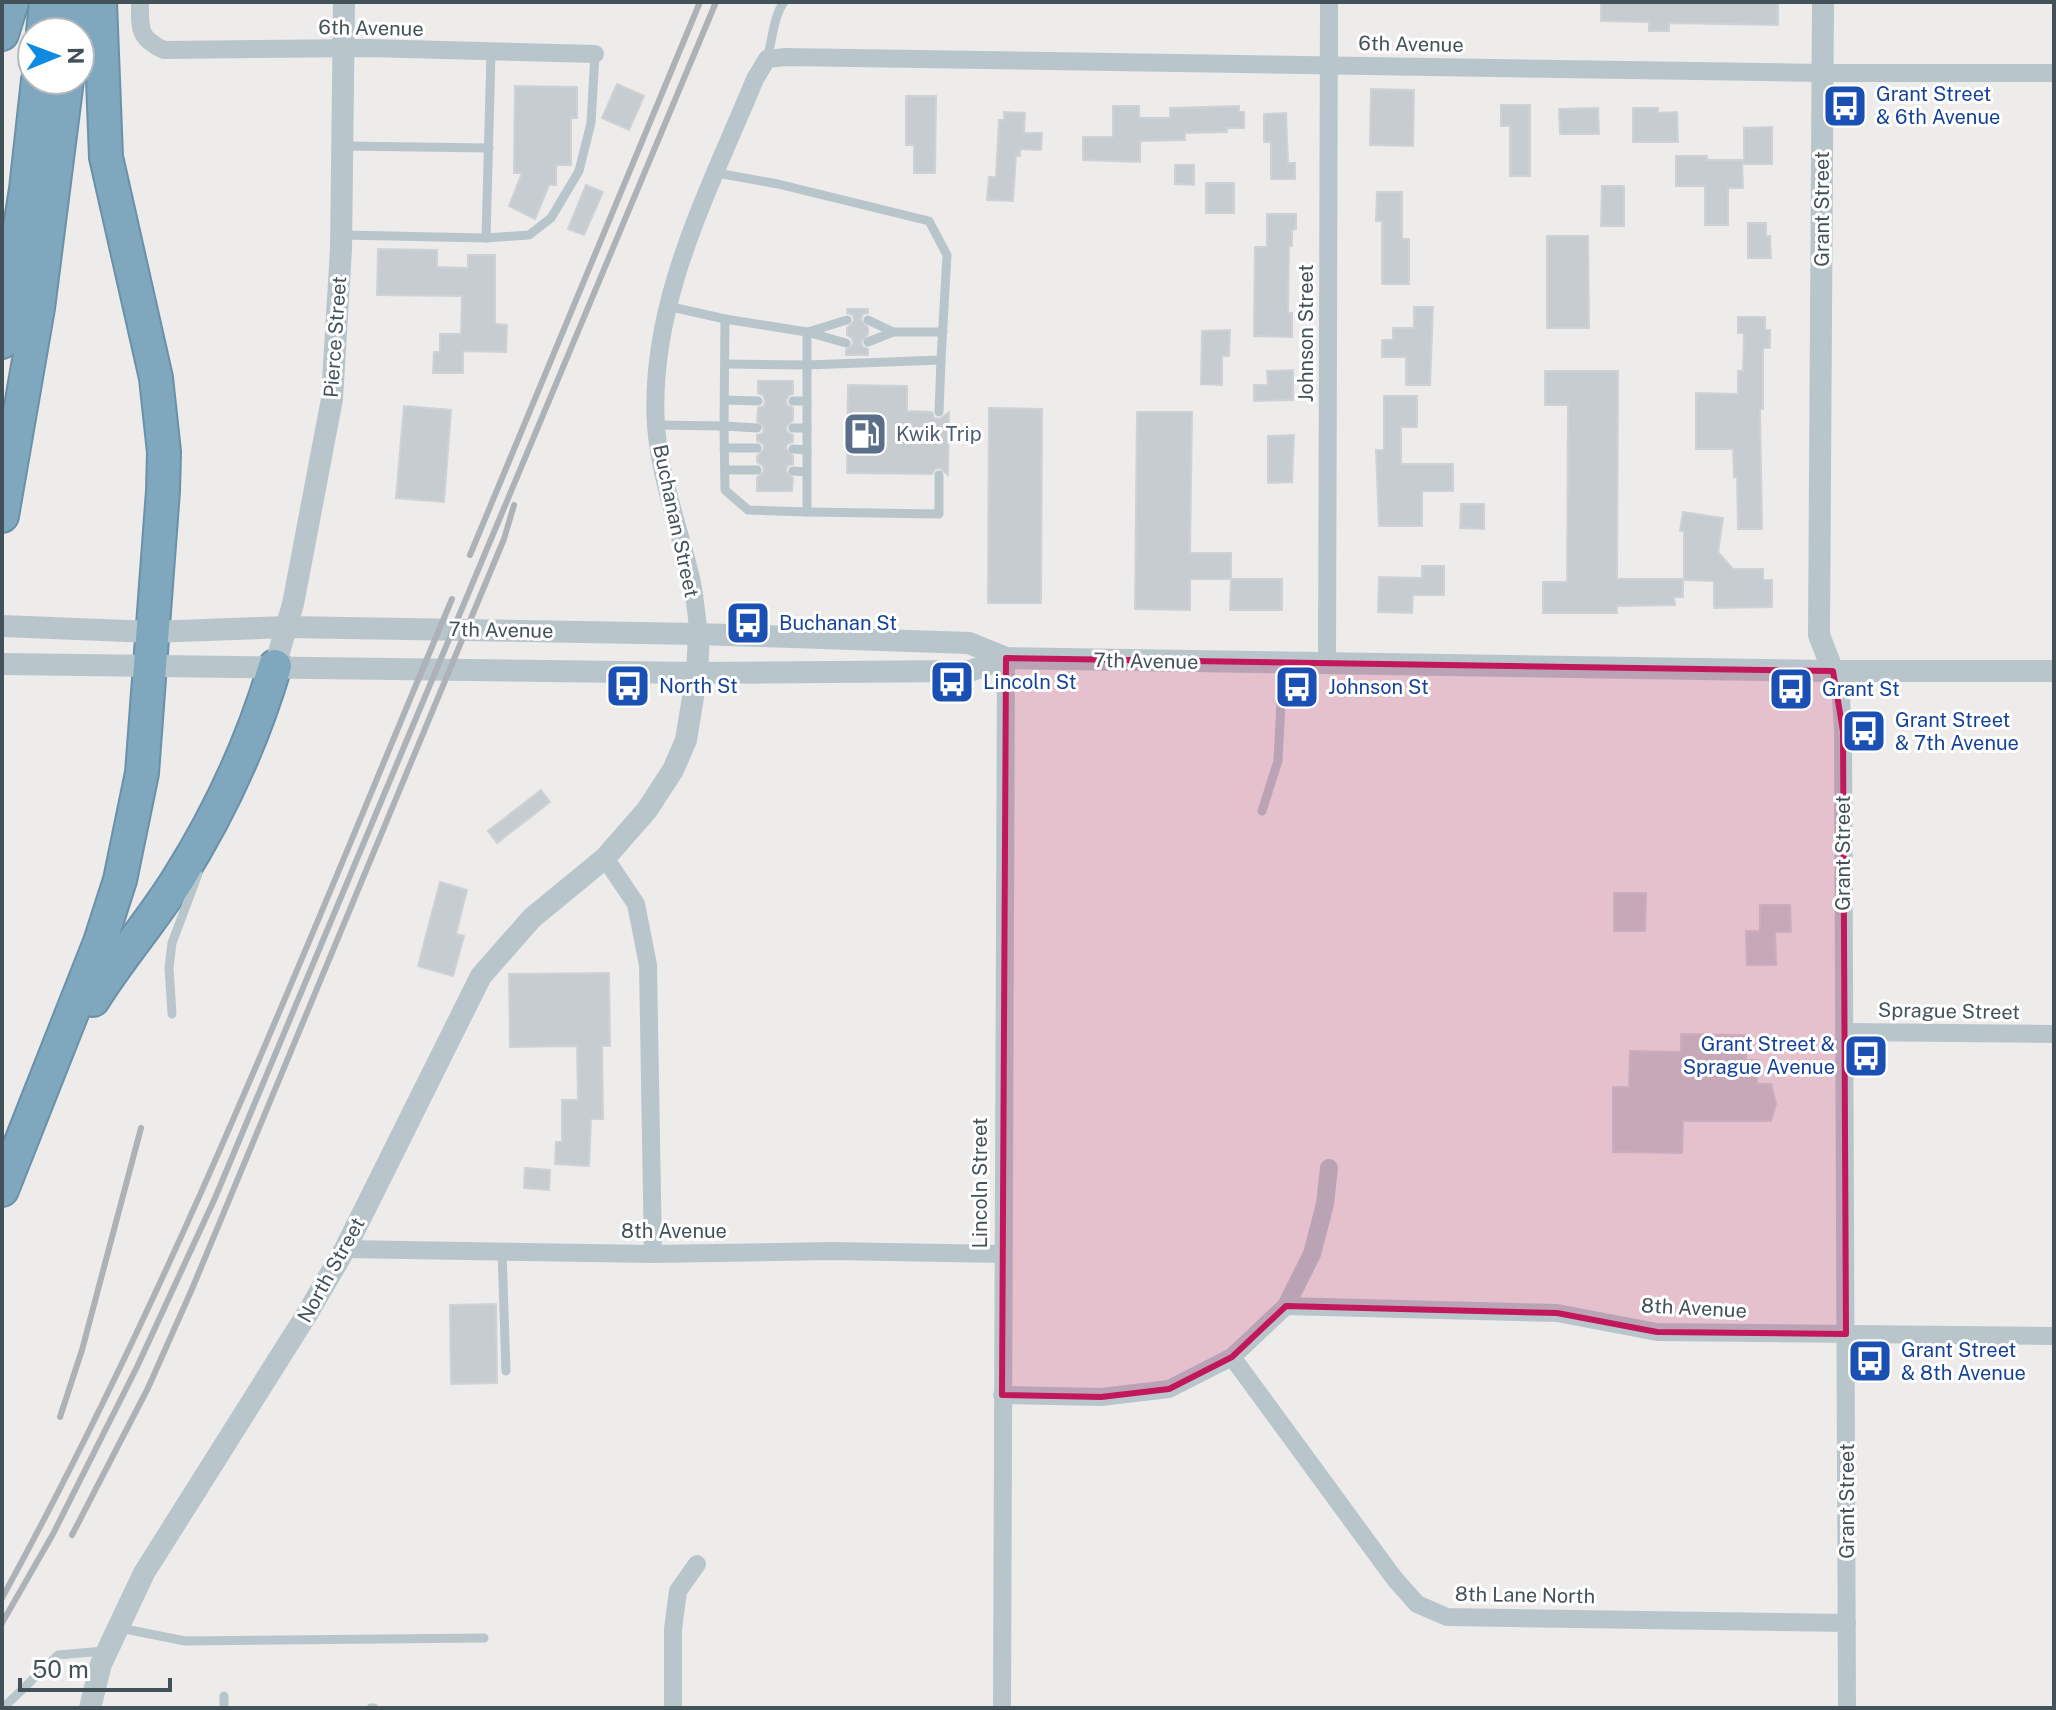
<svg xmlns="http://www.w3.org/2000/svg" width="2056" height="1710" font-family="'Public Sans',sans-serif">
	<rect width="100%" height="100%" fill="#eeebeb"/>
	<!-- building -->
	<g fill="#c7ccd1" stroke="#ced2d7" stroke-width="2">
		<path d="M1601 2H1778V25L1669 23V31H1649V22L1601 21Z"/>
		<path d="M617 84 644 96 629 130 602 118Z"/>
		<path d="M515 86 577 87V118H571V165H556V185H549L535 219 509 206 522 173H514Z"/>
		<path d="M1371 89 1414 90 1413 146 1370 145Z"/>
		<path d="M906 96H936L935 173H914V145H906Z"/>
		<path d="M1501 105H1530V176H1510V126H1501Z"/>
		<path d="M1113 106H1139V118H1170V108L1239 106V112H1244V128H1227V132L1185 133V140L1140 141V162L1083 160V137H1113Z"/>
		<path d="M1598 108 1599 134H1560L1559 109Z"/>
		<path d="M1633 108H1658V113L1677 112 1678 142H1633Z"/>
		<path d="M1004 112 1025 113 1024 133H1042L1041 150 1020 149V156H1016L1013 201 987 200 989 177H996L999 120H1004Z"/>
		<path d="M1286 113 1288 163H1295V179H1271V142H1264V114Z"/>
		<path d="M1772 127V164H1744V128Z"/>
		<path d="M1676 156H1707V160H1742L1743 188H1728V225H1705V186H1676Z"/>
		<path d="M1175 165H1194V185L1175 184Z"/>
		<rect x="1206" y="183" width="28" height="30"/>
		<path d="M586 185 603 192 584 235 568 229Z"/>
		<path d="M1602 186H1624V226H1601Z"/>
		<path d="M1377 192H1402V239H1409V284H1382V221H1376Z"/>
		<path d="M1267 214H1296V229L1292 230V246H1289L1288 313H1292V337L1254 336 1255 247H1267Z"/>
		<path d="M1748 223H1766V236H1770L1771 258H1748Z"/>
		<path d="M1547 236H1588L1589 328H1547Z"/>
		<path d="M378 249 437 250V267L468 268V255H495V324L507 325 506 352 463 351V373H433L434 352H440V334H461L462 296 377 295Z"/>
		<path d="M1414 307H1433L1430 385H1406V357H1382V340H1393V328H1414Z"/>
		<path d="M847 309H868V313L863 314 861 320 868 328V334L861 342 863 347 868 349V355H846V350L853 344 852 338 847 335V328L854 321 853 315 847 313Z"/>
		<path d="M1738 317H1765V330H1770V348H1763V409H1760L1762 529H1738L1737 477H1734L1733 449H1696V393L1738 394V371H1743L1744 333H1738Z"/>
		<path d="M1230 330 1229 356H1222V385L1201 384 1202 331Z"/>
		<path d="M1293 370V400L1254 401V385H1268L1267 371Z"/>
		<path d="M1545 371H1618L1617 579H1683V597H1674L1675 605 1617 606V613H1543V582H1567L1568 405H1545Z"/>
		<path d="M758 381H793V394L789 395 786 400 787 405 793 408V420L786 427 787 432 793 435V442L787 444 786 449 793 456V464L787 466 786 471 793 478 792 491H757V478L764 471 763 466 757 462V456L764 449 763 444 757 441V435L763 433 764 428 757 421 758 408 764 406 765 400 763 395 758 393Z"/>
		<path d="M848 385 907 386V411L932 412 934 418 940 419 949 412 948 475 940 468 935 469 932 474 847 473Z"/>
		<path d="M1384 396H1417V427H1401V464H1453V491H1422V526H1379L1376 450H1384Z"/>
		<path d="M404 406 451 410 444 502 396 498Z"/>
		<path d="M989 408 1042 409 1041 603H988Z"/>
		<path d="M1137 412H1192L1190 553H1231V579H1190V610L1135 609Z"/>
		<path d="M1294 435 1292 482 1268 483V436Z"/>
		<path d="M1461 504H1484V529L1460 528Z"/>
		<path d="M1683 512 1723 518 1718 552 1733 569H1763V580H1772V607L1714 608V581L1684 580V531H1680Z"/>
		<path d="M1422 566H1444V595H1413L1412 613 1378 612 1379 577 1422 578Z"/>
		<path d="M1231 579H1282V610H1230Z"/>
		<path d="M541 790 550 802 497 843 488 831Z"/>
		<path d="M440 882 467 890 456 934 464 936 453 976 418 966Z"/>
		<path d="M1614 893H1646L1645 931H1614Z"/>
		<path d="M1760 905H1790L1791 932H1775L1776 965H1747L1746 931H1760Z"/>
		<path d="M609 973 610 1046H602L603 1119H591L589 1166 555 1164 556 1142H562V1100H578L577 1046 510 1047 509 974Z"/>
		<path d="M1681 1034 1746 1035V1060H1758L1757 1084H1771L1776 1104 1771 1121H1683L1682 1153 1613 1152V1087H1629L1630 1051 1681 1052Z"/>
		<path d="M525 1168 550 1170 549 1190 524 1188Z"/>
		<path d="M496 1304 497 1383 451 1384 450 1305Z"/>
	</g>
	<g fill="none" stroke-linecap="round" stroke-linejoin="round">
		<!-- motorway casing -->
		<g stroke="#6b91a9" stroke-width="36">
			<g id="motorway">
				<path d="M43 32 46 2"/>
				<path d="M71 32 73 2"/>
				<path d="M2 34 12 2"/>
				<path d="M2 342 26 189 38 80"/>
				<path d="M2 516 38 308 67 80"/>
				<path d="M93 1000C119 958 152 921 178 879 219 814 253 740 275 666"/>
				<path d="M2 1190 100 942 120 880 142 773 163 491 164 452 156 378 106 157 100 2"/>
			</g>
		</g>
		<!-- service -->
		<g stroke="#b8c6cc" stroke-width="9">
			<path d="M767 59C772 42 774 14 784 2"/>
			<path d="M344 146 489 148"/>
			<path d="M717 173 778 184 929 221 947 255 941 360 807 365 726 364"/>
			<path d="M343 235 486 238 491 53"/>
			<path d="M486 238 529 235 551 218 579 171 591 123 595 54"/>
			<path d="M725 319 807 332 846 343"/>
			<path d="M868 320 893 332"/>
			<path d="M808 332 847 320"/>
			<path d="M868 342 893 332H943"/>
			<path d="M725 400 758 401"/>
			<path d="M793 401H807"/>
			<path d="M939 412 941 360"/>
			<path d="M656 425 724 426 725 319 667 306"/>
			<path d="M757 428 724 426 725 490 748 510 807 512V332"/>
			<path d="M793 428H807"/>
			<path d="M724 448H757"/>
			<path d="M793 449 807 450"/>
			<path d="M725 470H757"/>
			<path d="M793 471 807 472"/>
			<path d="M807 512 939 514V475"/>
			<path d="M1262 811 1278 761 1283 663"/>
			<path d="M172 1014 169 968 172 943 198 874"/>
			<path d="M502 1252 506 1371"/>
			<path d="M120 1628 185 1641 484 1638"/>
			<path d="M224 1696V1708"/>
			<path d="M3 1708 58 1655 104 1651"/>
			<path d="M371 1708H374"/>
		</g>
		<!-- minor -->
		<g stroke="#b8c6cc" stroke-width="18">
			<path d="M140 2C140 29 138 38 164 50L368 48 595 54"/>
			<path d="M699 634C696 614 695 593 690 574 678 525 660 477 656 426 648 303 710 189 755 79L767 59 786 57 1822 73H2054"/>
			<path d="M1327 664 1329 2"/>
			<path d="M1833 671 1841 697 1843 731 1847 1708"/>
			<path d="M605 858 636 904 648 965 653 1254"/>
			<path d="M1845 1032 2054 1034"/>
			<path d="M345 1249 653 1254 832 1251 1002 1254"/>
			<path d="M1286 1306 1557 1313 1657 1332 2054 1336"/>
			<path d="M1232 1357 1394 1578 1417 1604 1447 1617 1847 1623"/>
			<path d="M1002 1395 1101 1397 1169 1389 1232 1357 1286 1306 1312 1254 1325 1204 1329 1168"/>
			<path d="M673 1708V1629L678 1591 697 1564"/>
			<path d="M1002 1708 1006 658"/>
		</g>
		<!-- tertiary -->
		<g stroke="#b8c6cc" stroke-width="22">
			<path d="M1823 2 1819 635 1833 671"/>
			<path d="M2 626 152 632 286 627 699 634 969 643 1006 658 1833 671H2054"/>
			<path d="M2 664 697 673 970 671 1006 658"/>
			<path d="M275 666 293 604 332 399 341 249 344 2"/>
			<path d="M90 1708 101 1664 144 1573 307 1314 345 1249 481 976 532 918 605 858 647 810 673 770 686 740 697 673 699 634"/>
		</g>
		<!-- motorway -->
		<use href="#motorway" stroke="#7fa7be" stroke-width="32"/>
		<!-- rail -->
		<g stroke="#adb2b6" stroke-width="6">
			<path d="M470 555 700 2"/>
			<path d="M60 1417 82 1350 141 1128"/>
			<path d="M72 1535 148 1388 192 1289 504 539 514 505"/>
			<path d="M2 1598C178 1277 310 936 452 599"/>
			<path d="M2 1623 53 1534 137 1367 215 1198 716 2"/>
		</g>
	</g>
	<!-- marked area -->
	<path fill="#c2185b" fill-opacity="0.2" stroke="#c2185b" stroke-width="6" stroke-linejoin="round" d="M1006 658 1833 671 1843 731 1846 1334 1657 1332 1557 1313 1286 1306 1232 1357 1169 1389 1101 1397 1002 1395Z"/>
	<!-- icons -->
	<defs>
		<g id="bus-square" transform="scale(2.3)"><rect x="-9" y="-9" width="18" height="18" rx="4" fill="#1a4fb4" stroke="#fff"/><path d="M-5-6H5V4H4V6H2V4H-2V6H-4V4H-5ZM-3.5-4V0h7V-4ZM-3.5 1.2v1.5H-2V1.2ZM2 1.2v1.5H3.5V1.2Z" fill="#fff"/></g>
		<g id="fuel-square" transform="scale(2.3)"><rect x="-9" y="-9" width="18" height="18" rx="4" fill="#5c6f8a" stroke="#fff"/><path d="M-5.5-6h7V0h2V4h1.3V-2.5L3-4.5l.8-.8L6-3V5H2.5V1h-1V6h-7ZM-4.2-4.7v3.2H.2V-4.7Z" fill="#fff"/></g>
	</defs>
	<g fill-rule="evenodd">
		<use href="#bus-square" x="1845" y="106"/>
		<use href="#fuel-square" x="865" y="434"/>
		<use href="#bus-square" x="748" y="623"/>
		<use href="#bus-square" x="952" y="682"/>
		<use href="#bus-square" x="628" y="686"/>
		<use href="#bus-square" x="1297" y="687"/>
		<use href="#bus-square" x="1791" y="689"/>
		<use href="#bus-square" x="1864" y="731"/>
		<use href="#bus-square" x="1866" y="1056"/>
		<use href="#bus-square" x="1870" y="1361"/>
	</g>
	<g text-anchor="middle" stroke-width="6" stroke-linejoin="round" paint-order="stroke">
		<!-- street labels -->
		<g font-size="20" fill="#435259" stroke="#fff">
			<text transform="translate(371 28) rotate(1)" y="7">6th Avenue</text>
			<text transform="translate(1411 44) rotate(1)" y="7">6th Avenue</text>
			<text transform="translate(1822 209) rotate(-90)" y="7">Grant Street</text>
			<text transform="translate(1306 333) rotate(-90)" y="7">Johnson Street</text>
			<text transform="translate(335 337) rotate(-86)" y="7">Pierce Street</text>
			<text transform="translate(676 521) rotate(78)" y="7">Buchanan Street</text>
			<text transform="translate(501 630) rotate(1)" y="7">7th Avenue</text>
			<text transform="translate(1146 661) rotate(1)" y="7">7th Avenue</text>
			<text transform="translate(1843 853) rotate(-90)" y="7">Grant Street</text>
			<text transform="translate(1949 1011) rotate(1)" y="7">Sprague Street</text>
			<text transform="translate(980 1183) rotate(-90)" y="7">Lincoln Street</text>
			<text x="674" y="1238">8th Avenue</text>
			<text transform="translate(331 1270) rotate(-61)" y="7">North Street</text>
			<text transform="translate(1694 1308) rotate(3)" y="7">8th Avenue</text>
			<text transform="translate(1847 1501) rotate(-90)" y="7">Grant Street</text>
			<text transform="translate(1525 1595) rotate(1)" y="7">8th Lane North</text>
		</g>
		<!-- transit labels -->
		<g font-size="20" fill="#164399" stroke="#fff" text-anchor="start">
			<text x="1876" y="101">Grant Street<tspan x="1876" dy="23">&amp; 6th Avenue</tspan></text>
			<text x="779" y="630">Buchanan St</text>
			<text x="983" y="689">Lincoln St</text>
			<text x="659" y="693">North St</text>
			<text x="1328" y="694">Johnson St</text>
			<text x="1822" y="696">Grant St</text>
			<text x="1895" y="727">Grant Street<tspan x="1895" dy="23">&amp; 7th Avenue</tspan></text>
			<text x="1835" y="1051" text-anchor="end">Grant Street &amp;<tspan x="1835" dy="23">Sprague Avenue</tspan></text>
			<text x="1901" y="1357">Grant Street<tspan x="1901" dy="23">&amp; 8th Avenue</tspan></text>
		</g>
		<!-- service labels -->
		<g font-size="20" fill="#4e5e75" stroke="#fff" text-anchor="start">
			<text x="896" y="441">Kwik Trip</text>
		</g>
	</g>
	<!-- border -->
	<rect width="2056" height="1710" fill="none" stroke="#435259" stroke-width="8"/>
	<!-- north arrow -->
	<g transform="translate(56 56) rotate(89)"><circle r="38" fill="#ffffff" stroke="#b4babd" stroke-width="2"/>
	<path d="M0-6L14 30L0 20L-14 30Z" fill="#0f8ae3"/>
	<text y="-12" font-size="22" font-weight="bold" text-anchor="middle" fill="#435259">N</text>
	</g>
	<!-- scale -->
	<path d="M20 1678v12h150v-12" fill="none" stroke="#435259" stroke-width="4"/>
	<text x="32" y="1678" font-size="24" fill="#435259" stroke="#ffffff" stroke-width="6" paint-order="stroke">50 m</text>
</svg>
